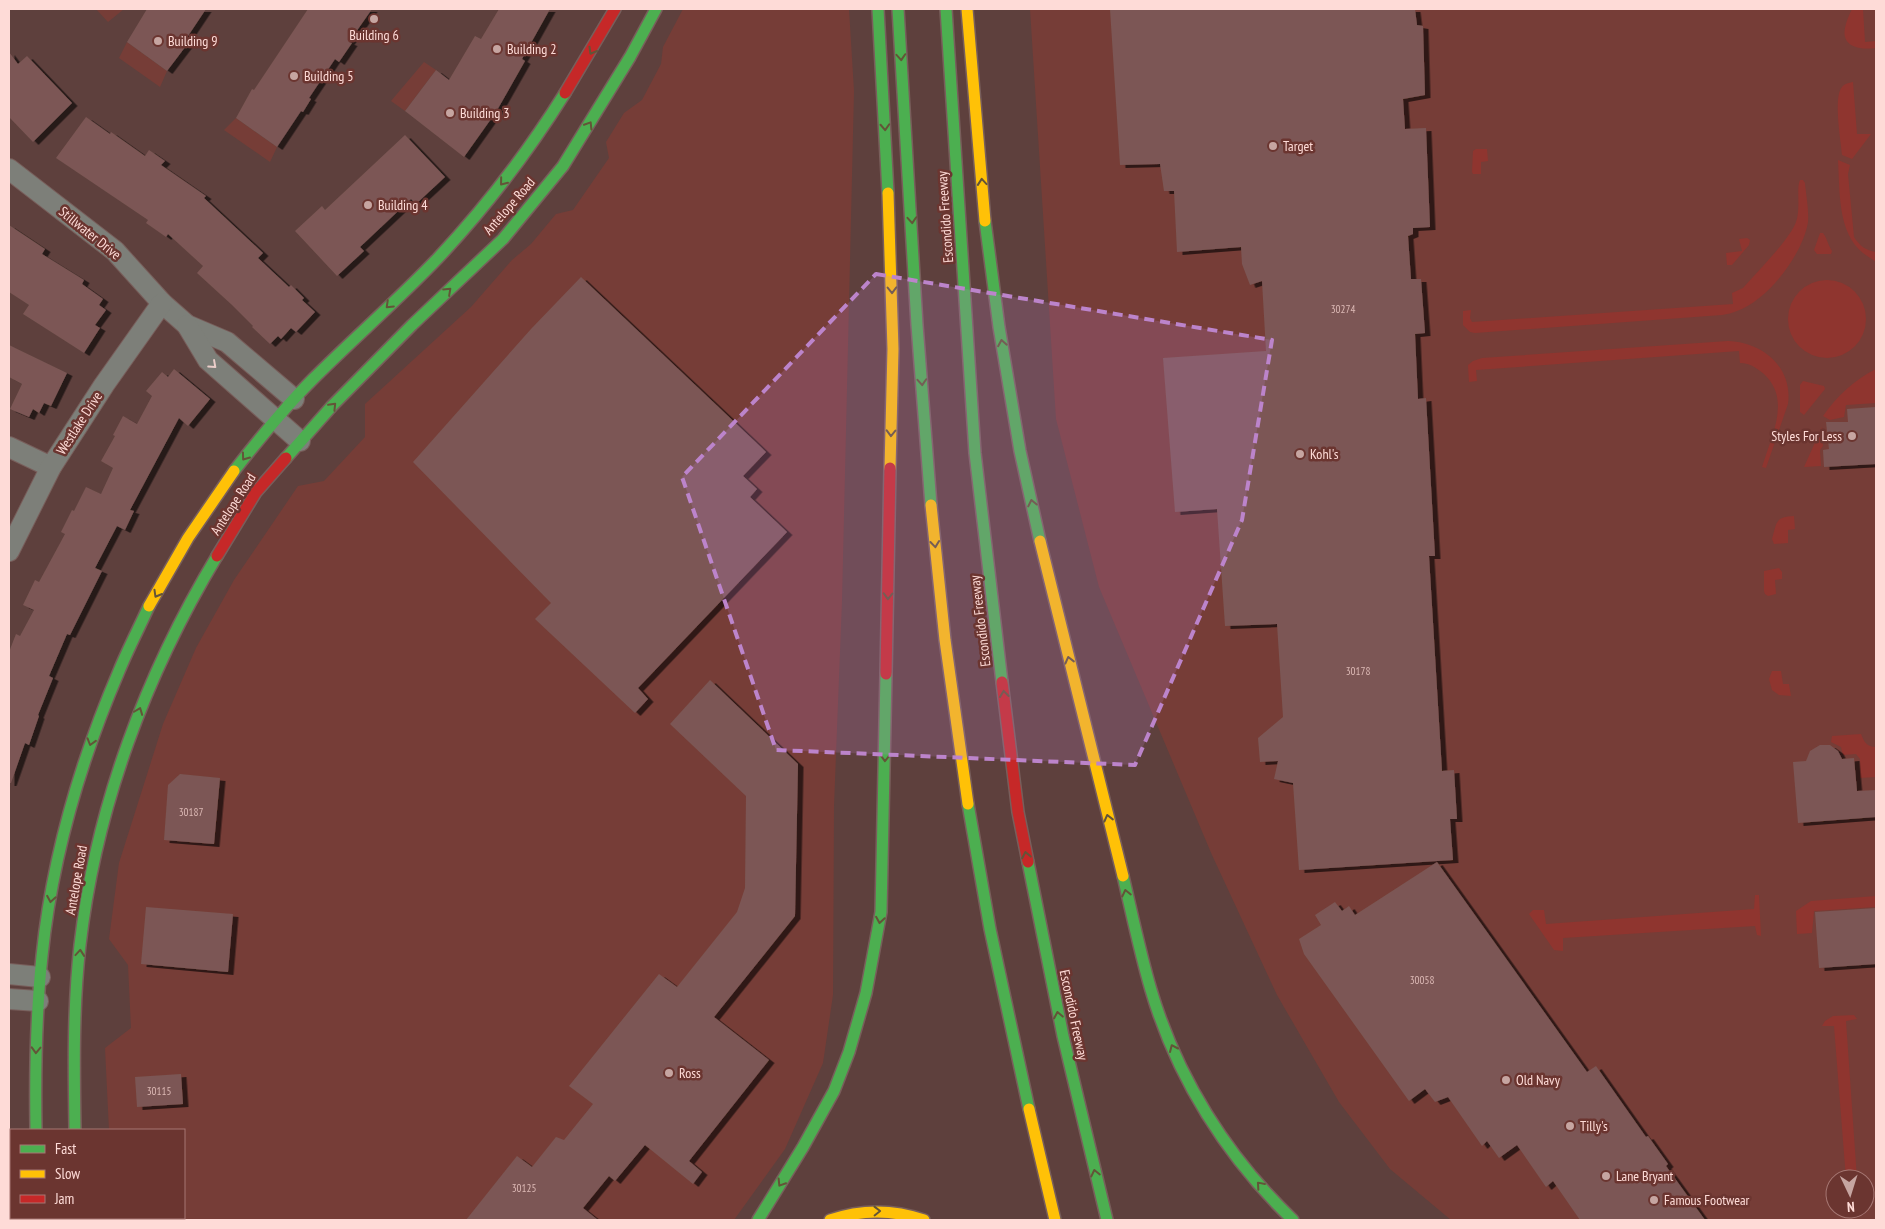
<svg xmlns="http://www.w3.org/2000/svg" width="1885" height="1229" font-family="'PT Sans Narrow',sans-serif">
	<defs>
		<filter id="shadow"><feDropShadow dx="5.5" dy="3" stdDeviation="0" flood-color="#0009"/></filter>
	</defs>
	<rect width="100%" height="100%" fill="#5e403d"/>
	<!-- built -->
	<g fill="#763d37" fill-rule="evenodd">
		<path d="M96 9H124L108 22Z"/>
		<path d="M683 9H849L854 91 842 601 834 806 833 995 823 1063 785 1149 734 1220H112V1218H184V1130H109L105 1048 131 1028 128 965 109 939 119 863 163 724 196 648 234 580 298 486 324 481 365 437V404L471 307 512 260 531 244 556 214 573 210 609 158 606 142 624 113 642 100 661 64 663 47Z"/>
		<path d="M1030 9H1876V1220H1451L1390 1169 1339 1102 1277 995 1212 855 1099 587 1056 419ZM1835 1179H1865V1209H1835Z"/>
		<path d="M127 42 167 71 160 87 119 58Z"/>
		<path d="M424 62 436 70 405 111 391 101Z"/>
		<path d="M236 118 277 147 270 162 224 130Z"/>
	</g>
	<!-- green -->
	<g fill="#8f352f">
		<path d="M1852 9H1863L1865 42 1876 41V48C1862 50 1841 48 1845 28 1846 22 1849 15 1852 9Z"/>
		<path d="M1853 82 1857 134H1871L1852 159 1842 155C1841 141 1833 97 1842 87 1845 83 1849 83 1853 82Z"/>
		<path d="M1487 149 1488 161 1481 162V174H1473L1472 172 1473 151 1476 149Z"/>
		<path d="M1838 160 1850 165 1848 174 1854 237C1860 246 1865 250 1876 252V262C1872 259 1867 256 1863 253 1837 232 1840 190 1838 160Z"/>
		<path d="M1800 180H1803L1805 183C1806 195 1809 210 1808 222 1803 254 1768 300 1737 311 1733 313 1727 314 1722 315L1475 333 1470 332 1463 325V311L1471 310 1470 318 1472 322 1733 304 1732 293 1743 288C1757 272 1790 239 1796 222 1801 208 1796 188 1800 180Z"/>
		<path d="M1820 233H1823C1827 238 1828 245 1832 251L1831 254H1817L1814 250Z"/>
		<path d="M1747 238 1750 240 1749 245 1732 265H1727L1726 253 1742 251 1739 239Z"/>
		<circle cx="1827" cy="319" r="39"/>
		<path d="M1728 341C1762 342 1793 367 1788 404L1766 468 1762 467 1763 464C1772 435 1791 399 1764 374 1756 368 1751 363 1740 363L1739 351 1476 370 1477 381 1469 382 1468 365 1473 361 1482 358Z"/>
		<path d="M1876 369V403L1846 405 1844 417 1830 420 1823 416C1837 396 1854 380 1876 369Z"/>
		<path d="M1803 381 1824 386 1825 389 1804 415 1800 412V385Z"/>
		<path d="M1822 427 1823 446 1820 450 1821 466 1804 467Z"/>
		<path d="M1794 516 1795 529 1788 530V543L1774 544 1772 539C1777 522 1775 517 1794 516Z"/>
		<path d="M1779 568 1782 572V579L1775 580 1776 594 1768 596 1765 594 1764 591V571Z"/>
		<path d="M1772 671H1781L1783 684H1789L1791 696 1779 695 1772 690 1769 679Z"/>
		<path d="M1861 734C1864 742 1867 747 1876 747V777L1860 778V759L1856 754 1843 755 1841 747 1831 742 1832 736Z"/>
		<path d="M1755 895H1759L1761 936 1757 935 1755 926 1563 938V951L1554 950 1529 914 1533 910H1544L1546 924 1754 909Z"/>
		<path d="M1876 896V907L1814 911 1812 933 1797 934 1796 911 1811 901Z"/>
		<path d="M1854 1015 1857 1019 1846 1021 1857 1179H1846L1834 1026H1822L1825 1021 1833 1016Z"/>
		<path d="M1865 1201H1868V1211L1836 1213V1209H1865Z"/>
	</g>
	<!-- building -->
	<g fill="#7b5754" filter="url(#shadow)">
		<path d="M147 9H206L186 39 189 42 167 71 127 42Z"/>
		<path d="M308 9H372L349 42 352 43 339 62 335 59 309 98 311 99 303 112 301 111 277 147 236 118 252 89 254 90Z"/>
		<path d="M499 9H550L522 59 525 61 496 112 464 157 405 111 436 70 449 80 475 36 481 39Z"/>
		<path d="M1110 9H1415L1417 25 1423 26 1425 95 1403 99 1405 129 1426 128 1430 227 1413 228V234L1408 236 1411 279H1421L1425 333 1415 334 1418 399 1426 398 1435 556H1429L1442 771 1454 770 1457 819H1450L1453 860 1299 870 1293 783 1274 779 1278 761 1260 762 1258 738 1283 717 1277 624 1225 626 1217 509 1175 512 1163 358 1266 351 1262 281 1250 285 1242 264 1241 247 1177 252 1174 191H1164L1160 164 1120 165Z"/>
		<path d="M9 52 18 64 27 56 72 103 33 142 9 117Z"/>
		<path d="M86 117 110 134 111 132 145 156 149 150 165 161 161 165 206 196 204 198 263 253 258 258 289 287 291 285 304 298 302 300 315 312 296 332 291 328 281 339 278 336 270 344 252 327 253 326 232 305 197 273 203 266 168 234 166 237 146 223 148 220 56 158Z"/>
		<path d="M405 135 445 177 416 204 411 199 360 247 364 251 337 276 295 231 322 206 325 210Z"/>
		<path d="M9 225 45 249 42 254 84 280 82 284 103 299 99 305 106 310 95 325 100 328 84 353 23 314 29 305 9 292Z"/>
		<path d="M581 277 766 452 743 476 757 489 750 497 787 532 638 688 648 699 635 713 535 619 551 603 413 462 531 329Z"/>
		<path d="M9 345 67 373 51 406 44 403 39 413 33 409 29 417 10 409 22 384 9 377Z"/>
		<path d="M174 369 210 399 188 426 179 418 130 510 134 511 125 530 117 526 95 568 102 571 70 635 67 634 49 676 53 678 38 715 39 716 29 745 25 743 11 783H9V652L16 634 20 636 34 610 23 605 35 580 39 582 65 534 61 532 72 510 74 511 86 487 101 494 113 468 101 461 115 436 113 435 123 416 137 424 152 396 146 391 162 372 168 377Z"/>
		<path d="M1876 407V464L1824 467 1823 450 1829 449 1826 422H1848L1847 409Z"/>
		<path d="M710 680 798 764 795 916 714 1017 769 1060 689 1161 702 1172 693 1184 645 1145 615 1181 609 1176 583 1208 598 1220H466L517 1156 532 1167 556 1137 564 1140 593 1104 569 1086 659 974 677 987 737 912 745 888 746 796 670 724Z"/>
		<path d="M1820 745H1830L1838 751 1842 759 1854 758 1857 791 1876 790V817L1798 823 1793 762 1806 761 1810 751Z"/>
		<path d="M180 774 220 778 214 844 164 840 168 785Z"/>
		<path d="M1437 862 1587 1072 1596 1066 1646 1137 1648 1136 1668 1164 1666 1166 1705 1220H1580L1553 1181 1546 1187 1517 1145 1499 1158 1487 1141 1482 1146 1448 1097 1435 1102 1425 1089 1409 1101 1304 954 1299 939 1321 925 1315 915 1335 902 1342 911 1349 906 1355 915Z"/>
		<path d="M146 907 233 914 228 972 141 964Z"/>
		<path d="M1876 908V964L1819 968 1815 912Z"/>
		<path d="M181 1074 183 1104 137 1107 135 1077Z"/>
	</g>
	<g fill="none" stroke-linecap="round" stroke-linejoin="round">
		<!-- street casing -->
		<g stroke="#785e5b" stroke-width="22">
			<g id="street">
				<path d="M9 169 115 251 162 303 187 325 227 342 294 399"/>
				<path d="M187 325 208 360 300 441"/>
				<path d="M9 447 51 467"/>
				<path d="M9 551 51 467 104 385 162 303"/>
				<path d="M9 974 40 977"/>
				<path d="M9 999 38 1001"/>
			</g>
		</g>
		<!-- fast casing -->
		<g stroke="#785e5b" stroke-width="14">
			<g id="fast">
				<path d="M878 9 888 193"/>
				<path d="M898 9 917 325 931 505"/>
				<path d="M946 9 975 453 1002 682"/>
				<path d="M985 221 999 327 1020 451 1040 541"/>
				<path d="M286 458 332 406 412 325 503 239 563 166 630 57 656 9"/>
				<path d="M234 471C259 439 284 408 313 379 354 338 398 300 438 258 486 207 528 152 565 93"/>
				<path d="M968 804 990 929 1029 1109"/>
				<path d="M1028 862 1063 1036 1107 1220"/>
				<path d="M1123 876C1132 914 1140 953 1151 990 1177 1078 1227 1157 1293 1220"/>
				<path d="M36 1130C35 1072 36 1014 42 956 52 858 80 762 119 671 128 649 139 628 149 606"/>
				<path d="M75 1130C74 1069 73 1006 80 945 96 807 146 674 217 556"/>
				<path d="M758 1220 803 1147 834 1091 849 1052 866 993 881 912 886 674"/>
			</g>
		</g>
		<!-- slow casing -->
		<g stroke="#785e5b" stroke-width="14">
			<g id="slow">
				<path d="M967 9 985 221"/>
				<path d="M888 193 893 349 890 468"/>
				<path d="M931 505 945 640 968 804"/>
				<path d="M1040 541 1123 876"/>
				<path d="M149 606 188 538 234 471"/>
				<path d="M1029 1109 1055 1220"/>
				<path d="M830 1220C862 1209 892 1209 924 1220"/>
			</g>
		</g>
		<!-- jam casing -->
		<g stroke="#785e5b" stroke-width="14">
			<g id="jam">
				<path d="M565 93 615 9"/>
				<path d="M217 556 256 492 286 458"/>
				<path d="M886 674 890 468"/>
				<path d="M1002 682 1018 812 1028 862"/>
				<path d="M41 1218V1220"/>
				<path d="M82 1218V1220"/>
			</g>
		</g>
		<!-- street -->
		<use href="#street" stroke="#7d7f79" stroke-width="20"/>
		<!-- fast -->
		<use href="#fast" stroke="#4caf50" stroke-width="11"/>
		<!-- slow -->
		<use href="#slow" stroke="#ffc107" stroke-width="11"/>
		<!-- jam -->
		<use href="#jam" stroke="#c62828" stroke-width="11"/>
	</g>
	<!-- one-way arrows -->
	<defs><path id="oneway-chevron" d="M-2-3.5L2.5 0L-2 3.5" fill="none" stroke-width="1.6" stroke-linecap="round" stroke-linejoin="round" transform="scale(1.25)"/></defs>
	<g stroke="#635438">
		<use href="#oneway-chevron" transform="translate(592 51) rotate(120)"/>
		<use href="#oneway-chevron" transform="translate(901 57) rotate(86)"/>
		<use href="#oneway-chevron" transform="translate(589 125) rotate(-58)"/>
		<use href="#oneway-chevron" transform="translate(885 127) rotate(87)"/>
		<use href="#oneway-chevron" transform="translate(503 182) rotate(129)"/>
		<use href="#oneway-chevron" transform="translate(982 182) rotate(-95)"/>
		<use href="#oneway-chevron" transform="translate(912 220) rotate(86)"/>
		<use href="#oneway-chevron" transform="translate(892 290) rotate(89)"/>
		<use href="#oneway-chevron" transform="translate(448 291) rotate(-43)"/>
		<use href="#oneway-chevron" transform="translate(389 305) rotate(136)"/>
		<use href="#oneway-chevron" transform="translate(1002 343) rotate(-100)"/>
		<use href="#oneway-chevron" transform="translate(922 382) rotate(86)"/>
		<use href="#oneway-chevron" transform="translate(333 406) rotate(-46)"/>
		<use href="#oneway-chevron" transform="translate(891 433) rotate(91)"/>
		<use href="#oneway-chevron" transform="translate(245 457) rotate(126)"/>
		<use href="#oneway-chevron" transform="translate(1032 503) rotate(-102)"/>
		<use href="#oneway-chevron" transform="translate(935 544) rotate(84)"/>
		<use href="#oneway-chevron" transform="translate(157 594) rotate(120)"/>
		<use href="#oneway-chevron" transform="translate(888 596) rotate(91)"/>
		<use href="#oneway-chevron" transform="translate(1069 660) rotate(-104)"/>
		<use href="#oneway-chevron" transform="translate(1004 694) rotate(-97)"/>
		<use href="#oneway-chevron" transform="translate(139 711) rotate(-69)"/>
		<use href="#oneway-chevron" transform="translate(91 742) rotate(107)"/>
		<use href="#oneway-chevron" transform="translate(885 758) rotate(91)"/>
		<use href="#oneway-chevron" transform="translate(1108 818) rotate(-104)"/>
		<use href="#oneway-chevron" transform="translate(1026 855) rotate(-101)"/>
		<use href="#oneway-chevron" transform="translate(1126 893) rotate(-103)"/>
		<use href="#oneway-chevron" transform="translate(51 899) rotate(100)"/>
		<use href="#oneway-chevron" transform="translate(880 920) rotate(99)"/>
		<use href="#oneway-chevron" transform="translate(80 953) rotate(-85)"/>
		<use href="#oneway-chevron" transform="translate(1058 1015) rotate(-101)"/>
		<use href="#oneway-chevron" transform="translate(1173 1048) rotate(-114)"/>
		<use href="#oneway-chevron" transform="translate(36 1050) rotate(92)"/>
		<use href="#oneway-chevron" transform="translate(1095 1173) rotate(-103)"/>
		<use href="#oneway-chevron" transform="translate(781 1183) rotate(122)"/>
		<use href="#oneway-chevron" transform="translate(1260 1185) rotate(-131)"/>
		<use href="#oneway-chevron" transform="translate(877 1211) rotate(-1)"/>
	</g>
	<use stroke="#ebcdc9" href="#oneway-chevron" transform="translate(213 365) rotate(42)"/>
	<!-- marked area -->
	<path fill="#bc84cb" fill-opacity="0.2" stroke="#bc84cb" stroke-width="4" stroke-dasharray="10 6" stroke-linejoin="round" d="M876 274 1272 340 1242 520 1135 765 776 750 682 477Z"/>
	<!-- markers -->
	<g fill="#c6a5a1" stroke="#6b3530" stroke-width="2">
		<circle cx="374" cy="19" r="5"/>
		<circle cx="158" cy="41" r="5"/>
		<circle cx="497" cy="49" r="5"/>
		<circle cx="294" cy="76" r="5"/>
		<circle cx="450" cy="113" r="5"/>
		<circle cx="1273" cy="146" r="5"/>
		<circle cx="368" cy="205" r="5"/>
		<circle cx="1852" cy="436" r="5"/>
		<circle cx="1300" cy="454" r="5"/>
		<circle cx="669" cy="1073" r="5"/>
		<circle cx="1506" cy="1080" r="5"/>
		<circle cx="1570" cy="1126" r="5"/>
		<circle cx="1606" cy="1176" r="5"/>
		<circle cx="1654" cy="1200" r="5"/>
	</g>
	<g text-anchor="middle" stroke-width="5" stroke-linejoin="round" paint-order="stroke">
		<!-- number labels -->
		<g font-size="11" fill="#ddbab6">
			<text x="1343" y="313">30274</text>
			<text x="1358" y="675">30178</text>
			<text x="191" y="816">30187</text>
			<text x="1422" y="984">30058</text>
			<text x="159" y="1095">30115</text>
			<text x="524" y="1192">30125</text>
		</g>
		<!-- poi labels -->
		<g font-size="14" fill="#fedbd7" stroke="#6b3530" text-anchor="start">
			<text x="374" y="40" text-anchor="middle">Building 6</text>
			<text x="168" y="46">Building 9</text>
			<text x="507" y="54">Building 2</text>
			<text x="304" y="81">Building 5</text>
			<text x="460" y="118">Building 3</text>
			<text x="1283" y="151">Target</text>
			<text x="378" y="210">Building 4</text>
			<text x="1842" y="441" text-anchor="end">Styles For Less</text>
			<text x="1310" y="459">Kohl's</text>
			<text x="679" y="1078">Ross</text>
			<text x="1516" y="1085">Old Navy</text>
			<text x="1580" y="1131">Tilly's</text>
			<text x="1616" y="1181">Lane Bryant</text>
			<text x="1664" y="1205">Famous Footwear</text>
		</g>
		<!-- street labels -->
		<g font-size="14" fill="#fedbd7" stroke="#6b3530">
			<text transform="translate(509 206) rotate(-49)" y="5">Antelope Road</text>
			<text transform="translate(945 217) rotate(-94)" y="5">Escondido Freeway</text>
			<text transform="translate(90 233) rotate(39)" y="5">Stillwater Drive</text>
			<text transform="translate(79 423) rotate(-57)" y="5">Westlake Drive</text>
			<text transform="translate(233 504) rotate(-57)" y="5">Antelope Road</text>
			<text transform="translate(980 621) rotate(-97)" y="5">Escondido Freeway</text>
			<text transform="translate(76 880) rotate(-80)" y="5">Antelope Road</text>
			<text transform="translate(1074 1015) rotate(78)" y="5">Escondido Freeway</text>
		</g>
	</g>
	<!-- border -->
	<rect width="1885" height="1229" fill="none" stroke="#fedbd7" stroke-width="20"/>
	<!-- legend -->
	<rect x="10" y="1129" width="175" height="90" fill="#6b3530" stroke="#a67773"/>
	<rect x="20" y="1145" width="25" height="8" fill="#4caf50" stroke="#a67773"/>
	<text x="55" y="1154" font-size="15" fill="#fedbd7">Fast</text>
	<rect x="20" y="1170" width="25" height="8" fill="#ffc107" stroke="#a67773"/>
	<text x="55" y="1179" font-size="15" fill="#fedbd7">Slow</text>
	<rect x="20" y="1195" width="25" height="8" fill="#c62828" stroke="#a67773"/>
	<text x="55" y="1204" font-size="15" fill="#fedbd7">Jam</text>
	<!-- north arrow -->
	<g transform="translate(1850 1194) rotate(176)"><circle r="24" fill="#6b3530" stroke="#a67773"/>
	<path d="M0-4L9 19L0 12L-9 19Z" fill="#c6a5a1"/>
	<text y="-8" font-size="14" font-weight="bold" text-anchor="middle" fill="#fedbd7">N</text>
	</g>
</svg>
